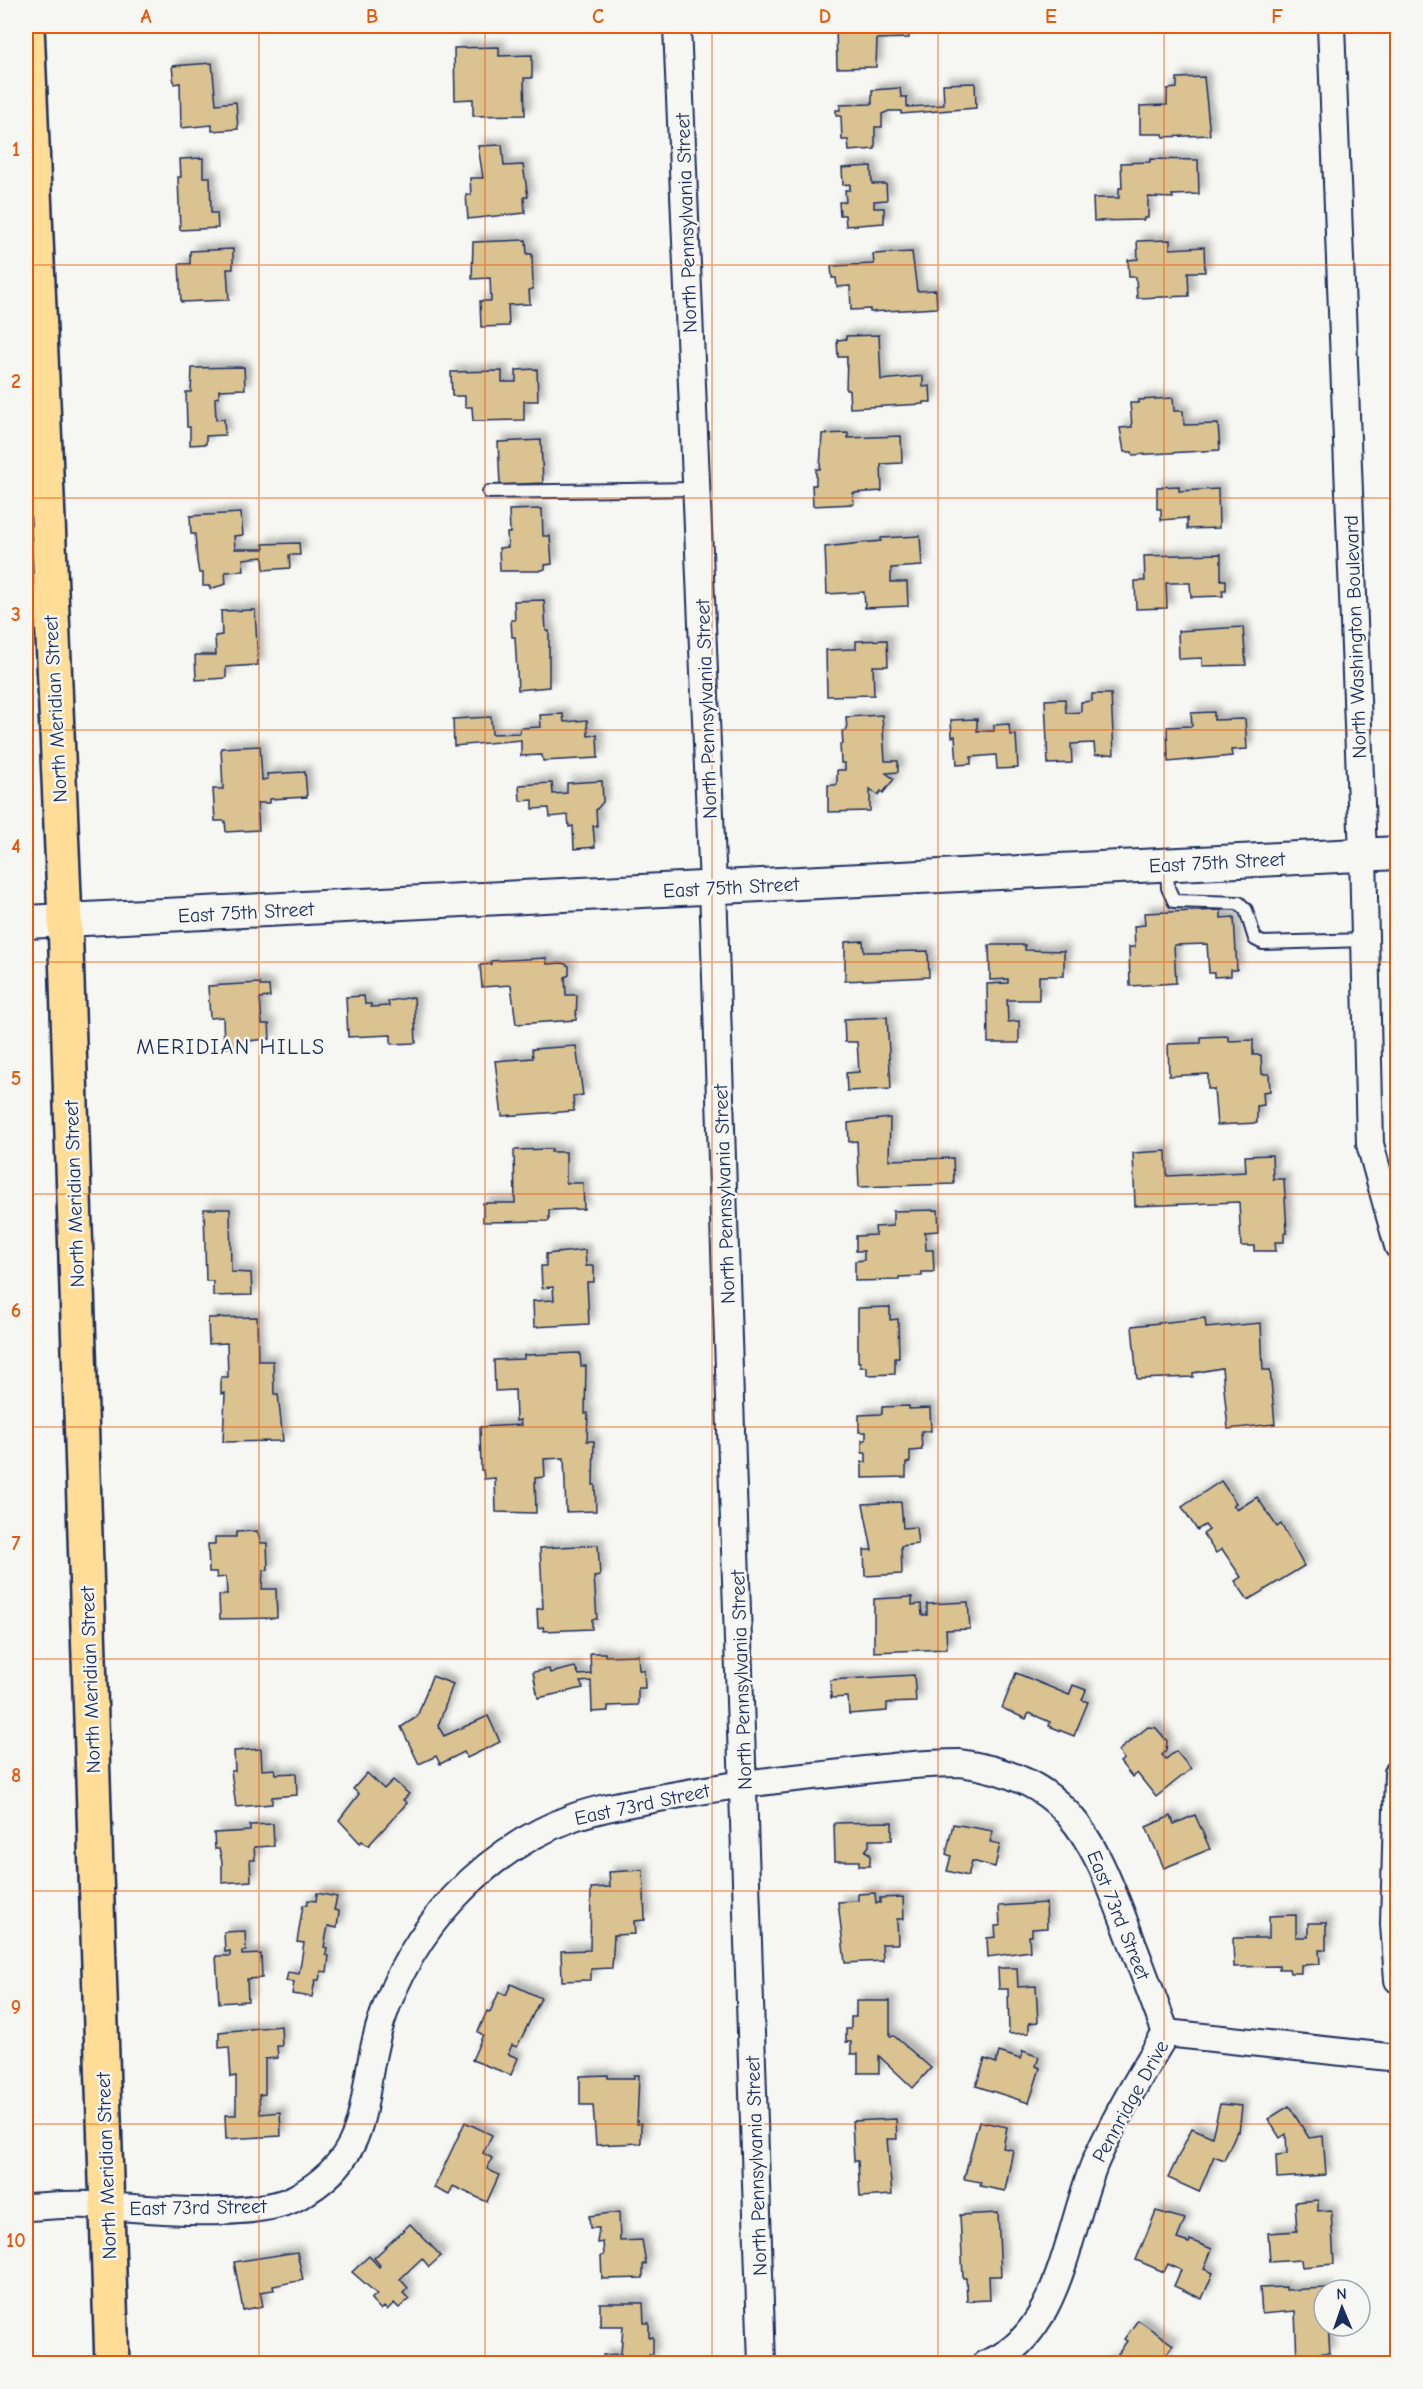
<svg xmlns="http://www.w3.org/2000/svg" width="1423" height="2389" font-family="'Comic Neue',sans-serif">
	<defs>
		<filter id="shadow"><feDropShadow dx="5.5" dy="-5.5" stdDeviation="3" flood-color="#0004"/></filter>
	</defs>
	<rect width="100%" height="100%" fill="#f6f6f2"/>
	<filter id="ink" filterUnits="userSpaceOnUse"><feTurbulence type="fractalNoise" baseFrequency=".0167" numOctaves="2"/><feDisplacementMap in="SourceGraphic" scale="12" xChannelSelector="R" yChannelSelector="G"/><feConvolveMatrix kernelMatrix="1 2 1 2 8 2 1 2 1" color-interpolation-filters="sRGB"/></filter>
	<g filter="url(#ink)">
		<!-- building -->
		<g fill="#dac291" stroke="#1b2f5e" stroke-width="1.5" filter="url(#shadow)">
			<path d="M836 26H908L909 38 877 39 876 67 837 68Z"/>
			<path d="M499 47V56L532 55V78H524L525 115 473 116V99L455 100 454 48Z"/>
			<path d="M212 63 216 104 236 102 238 129 212 131V125L181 128 180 83 174 84 172 66Z"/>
			<path d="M1204 77 1210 135 1163 137V134H1140V106L1167 105V89L1177 88V78Z"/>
			<path d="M975 83 976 108 901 114V111H889L882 114V127H875V149L849 151 848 140H842L841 116H836V110H840V105L872 104V90L900 88 901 97H907V107L944 105 943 84Z"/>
			<path d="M502 145 504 166 523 165 528 197H524L525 213 468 219 466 195H471L470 178H483L478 146Z"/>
			<path d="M203 158V177H210L211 213H217L218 228 180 230 178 177H181L180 159Z"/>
			<path d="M1150 159 1198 160 1199 194 1172 195 1173 198 1148 197V218H1144V220L1094 221 1093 198H1119V188H1122L1121 163 1150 162Z"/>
			<path d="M871 166 872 184H886L887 200 874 201V208H884V223L846 226 845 215H840L839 202H846L845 190H850V184L843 185 842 168Z"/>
			<path d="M526 240 527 254H532L533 289 529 290 530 304 508 305 509 326 481 327 480 301H491L490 278 472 279 473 242Z"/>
			<path d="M1170 240V249L1204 247 1205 272H1188L1189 296 1137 298 1136 277H1129L1128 260 1138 259 1137 241Z"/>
			<path d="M233 249V269H227L229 300 181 302 179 264H190V251Z"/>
			<path d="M912 252 917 291 936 290 937 308 870 312V309L851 310 850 286 837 287 836 278H832L831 266 874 264 873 254Z"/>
			<path d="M879 335 881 380 923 376V387L930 386 931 402H924V404L850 408 849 390H846L847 357H838L837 340 846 339V336Z"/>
			<path d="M244 367 245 389 219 390V397L215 398 216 420 224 419 225 435 206 436V444L190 445V427H187L186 392H191L192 368Z"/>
			<path d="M537 369 538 401H524V420L473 421 472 407H465V396H452L451 372 502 371V382H516V370Z"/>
			<path d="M1173 398 1174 411H1183L1184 425 1218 424 1220 450 1133 455 1132 452H1124L1120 428 1132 427 1130 403H1139V400Z"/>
			<path d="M848 433V438L901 436 902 463 881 464 882 491 853 493 854 504 813 506 812 485H816V469H820L822 434Z"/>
			<path d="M541 440 543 483 500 485 498 442Z"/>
			<path d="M1179 486V491L1218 489 1219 528 1187 529V518L1161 520V509H1157V487Z"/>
			<path d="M542 509 543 536H550L552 564 545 565V569L539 571H500L499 548 508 547 507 533H510L509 510Z"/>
			<path d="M241 513 243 535 234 536 235 549H264L263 544 299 543 300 555H289L290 568 264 570 263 557 243 559 244 571 225 572 226 584 210 589V586H203V573H199L197 561 195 534H191L190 516Z"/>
			<path d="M920 536 922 566 891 568V582H907L908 606 865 608 864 592 827 594 825 547 881 541V538Z"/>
			<path d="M1221 554V580H1226V590H1222L1223 596 1191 597 1190 583H1166L1167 608 1136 609 1135 581H1145L1144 556Z"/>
			<path d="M544 600 546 631H549V687L518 690 515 637H512L511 620H515L514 601Z"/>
			<path d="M255 610 258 665 226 667V678L196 680 195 655H216L215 636 222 635 221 611Z"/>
			<path d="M1243 627 1246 665 1202 666V658L1179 659 1178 631Z"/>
			<path d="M887 640 888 666H873L874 695 827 696 826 650 856 649V641Z"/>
			<path d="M1092 694H1111L1114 754 1095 755 1094 743 1071 744 1072 763 1048 764 1045 700 1065 699 1066 713 1081 712V702L1092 701Z"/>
			<path d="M1214 712V720L1245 719 1247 749 1231 750 1232 756 1168 762 1167 727 1192 726 1191 713Z"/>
			<path d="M563 714 564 722 587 720 588 736 597 735 598 758 543 761 542 755 521 756V740L454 746 453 719 491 717 492 734 520 733V728L541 727 540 715Z"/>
			<path d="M882 715 885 761H898V772L886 773 894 779 883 793 881 791 878 795 870 789V811L828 812V785H837V770H845V763H841L840 744H843L842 731 847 730 846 717Z"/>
			<path d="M977 719V731H994V725L1009 724 1010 735H1016L1018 768 997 769 996 755 971 757V764L957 765 955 736 952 737 951 720Z"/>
			<path d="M260 746 262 780 268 779 267 774 305 772 307 797 270 799V803H257L259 830 226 832 225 821H215L213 789H223L221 748Z"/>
			<path d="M602 781 603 802 596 810 597 826H593L595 847 574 849 573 826 569 827 568 815 550 817 549 808 533 809V800L520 801 519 785 552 783 553 794 567 793V783Z"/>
			<path d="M1221 910V918L1234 917 1237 970H1231V976L1214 977V973H1209L1207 944 1174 945 1176 983 1130 986 1129 947H1135L1134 926 1145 925 1144 913Z"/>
			<path d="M863 941 864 952 928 951 929 977 845 981V942Z"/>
			<path d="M989 945H1025V950L1064 951V976H1039V1000H1007L1008 1022 1019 1021V1043H988L987 984 1008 983V979L990 980Z"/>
			<path d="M546 958 547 964 563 963 569 966V975L565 977 566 995H577L576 1020 516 1024 511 985 482 987 480 965 491 964V961Z"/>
			<path d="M260 983V986H269L270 997 260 998 262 1024H269L270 1039 246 1041V1047L224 1048 223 1017 210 1018 208 986Z"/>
			<path d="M364 996 365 1004H371V1007L389 1006 388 1001 414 997 416 1043 391 1044V1035L348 1037 346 997Z"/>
			<path d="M887 1017 891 1089 847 1091 846 1073 859 1072 857 1042H845L844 1019Z"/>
			<path d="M1228 1036V1041L1253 1040V1055H1261L1262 1074H1269L1270 1091 1263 1092 1264 1105 1257 1106V1123L1217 1125 1214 1089H1208V1074L1169 1076 1168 1044 1201 1043V1037Z"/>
			<path d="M576 1046 583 1095 573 1096 574 1111 502 1116 495 1061 533 1058 532 1049Z"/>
			<path d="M890 1118 889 1160 953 1158 954 1184 859 1187 857 1141 849 1142 848 1123Z"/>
			<path d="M552 1149 551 1152H566V1183H583L584 1209 549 1210V1221L483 1222V1203H515L514 1150Z"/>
			<path d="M1166 1151 1167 1176 1246 1172 1245 1156 1272 1155 1273 1179H1284L1287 1233H1284V1242H1275L1276 1251H1254V1246H1241L1239 1202 1135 1206 1133 1153Z"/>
			<path d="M204 1209H230L231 1272 251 1273 252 1295 213 1296V1281H206Z"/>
			<path d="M938 1210 939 1231 925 1232 926 1250H933L934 1272H922V1276L899 1277V1280L855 1281V1261L864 1260V1251H856V1236L876 1235 875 1227 893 1226V1211Z"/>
			<path d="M585 1250 586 1266H594V1282H587L589 1324 534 1327 533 1301 554 1300 553 1287 542 1288 541 1266H546V1254Z"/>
			<path d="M890 1307V1320L898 1319 899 1358H895V1374L867 1375V1367H860V1362H858V1308Z"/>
			<path d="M257 1317 258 1361H273L274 1394H278L283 1441 223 1442 225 1393 221 1394V1377H228L227 1343 209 1344 208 1318Z"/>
			<path d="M1205 1318 1206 1328 1261 1323 1263 1370H1270L1275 1424 1228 1429 1222 1368 1193 1373V1377L1137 1379 1132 1326Z"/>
			<path d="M580 1353 581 1366H586L585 1414 588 1413 587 1441H594L593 1485H595L596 1511 566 1512 564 1458 544 1459 545 1477 535 1478 536 1513 496 1512 495 1478 484 1479 483 1470H481L480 1427 521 1425 520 1420 516 1421 515 1390 495 1391 494 1360 524 1359V1355Z"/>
			<path d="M909 1406V1409L930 1408 931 1431H921L922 1450 910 1451V1462L906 1463V1477L862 1478V1462H866V1453H862V1440H866V1432H859V1415L882 1414V1407Z"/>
			<path d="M1221 1481 1236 1503 1233 1505 1237 1510 1257 1497 1277 1527 1281 1524 1304 1566 1248 1600 1235 1581 1241 1577 1222 1549 1216 1553 1203 1534 1209 1530 1205 1525 1197 1530 1182 1507Z"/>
			<path d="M901 1502 903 1528 916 1527 918 1544 901 1546 902 1574 865 1576 864 1550H872L863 1504Z"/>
			<path d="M257 1531 261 1543H267L268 1570H263L262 1589H276L277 1618 220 1619 219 1595 227 1594 226 1577 217 1578 216 1572H209L208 1544H215V1537H236V1532Z"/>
			<path d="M598 1545 600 1576 594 1577 597 1619H592V1629L544 1631 543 1627 538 1628 537 1609 543 1608 540 1548Z"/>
			<path d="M912 1597V1605L921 1604 922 1615H927V1604L968 1602 970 1629 946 1630 947 1649 874 1652V1599Z"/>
			<path d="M590 1653H605V1656L638 1655 639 1670H644L645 1688H638V1705L608 1706V1711L592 1712 591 1681 580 1682 583 1688 538 1698 533 1672 549 1669 550 1673 575 1667 579 1675 591 1674Z"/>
			<path d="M1016 1673 1069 1695 1073 1685 1086 1690 1082 1700 1088 1702 1074 1736 1049 1726 1050 1722 1029 1713 1026 1719 1002 1708Z"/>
			<path d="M914 1675 916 1702 887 1703V1711L849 1714 848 1697 831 1698 830 1680Z"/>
			<path d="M432 1676 453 1684 438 1726 444 1736 488 1716 500 1742 467 1758 464 1752 440 1764 436 1756 419 1764 401 1727 417 1717Z"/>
			<path d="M1148 1727 1156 1728 1167 1741 1166 1751 1162 1755 1166 1759 1176 1751 1191 1769 1156 1797 1137 1773 1132 1777 1120 1762 1124 1759 1118 1751Z"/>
			<path d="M261 1749 262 1770 275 1769 276 1774 296 1773 297 1795 272 1797V1804L236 1807 231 1771H235L234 1751Z"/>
			<path d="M367 1773 384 1789 393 1780 409 1794 403 1800 407 1803 368 1846 362 1841 360 1843 339 1820 359 1794 353 1789Z"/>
			<path d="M1195 1815 1210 1849 1164 1868 1146 1827 1171 1816 1174 1824Z"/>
			<path d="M892 1822V1840H869V1846L865 1851 870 1854V1866H859V1861H835L834 1823Z"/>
			<path d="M273 1824 274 1846 254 1847 255 1860H250L251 1881 222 1883V1862L219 1849H215L214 1833 250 1831V1825Z"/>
			<path d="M953 1824 993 1831 990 1842 1000 1844 995 1867 972 1861 968 1876 947 1871 951 1856 946 1854Z"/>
			<path d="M643 1870 645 1920 634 1921 635 1934 614 1935 612 1968 591 1969V1980L562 1981 561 1951 590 1950 591 1888 610 1887 609 1872Z"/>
			<path d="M317 1893 337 1897 334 1910 339 1911 337 1928 328 1926 324 1947 327 1948 326 1955 329 1956 327 1972 321 1971 319 1980H315L312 1997 292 1994 294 1982 286 1981 288 1972 299 1974 304 1943 297 1942 303 1905H307L308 1900 316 1901Z"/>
			<path d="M875 1893 876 1903H880V1898L903 1897 904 1919H897L898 1944H882L883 1961 845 1963 838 1902 858 1901V1894Z"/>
			<path d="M1046 1903 1047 1928 1032 1929V1936H1029L1030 1951 988 1957 987 1938 996 1937 995 1926H1000L999 1906Z"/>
			<path d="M1296 1915V1937H1308V1923H1326V1950H1319L1320 1964 1301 1965V1973H1290L1289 1969H1279V1966L1234 1967 1233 1938H1269V1916Z"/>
			<path d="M245 1931 246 1951H242V1955L261 1954 262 1978 247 1979 248 2001 219 2003 216 1956H230V1951L225 1952 224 1932Z"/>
			<path d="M998 1968H1017L1018 1987 1036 1986 1038 2022 1029 2023V2033L1009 2034 1008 1989H999Z"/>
			<path d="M511 1984 541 1998 517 2047 512 2045 508 2054 518 2058 511 2075 472 2060 483 2035 478 2032 487 2011 490 2012 499 1992 506 1995Z"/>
			<path d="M856 2001H890V2036H894L931 2068 913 2088 879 2056V2073H858V2054H851V2042H846V2029H851V2017H856Z"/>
			<path d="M281 2026 282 2046H277L278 2058 265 2059V2094L259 2095 260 2114 280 2112 281 2136 226 2139 225 2115H236V2076L231 2077 229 2047 219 2048V2032Z"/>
			<path d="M1023 2051 1039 2057 1036 2066 1040 2068 1029 2103 976 2086 985 2059 996 2063 999 2052 1020 2059Z"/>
			<path d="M608 2075V2078H634V2075H639L637 2124 641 2123V2143L596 2145 593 2105H580V2076Z"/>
			<path d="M1220 2104 1242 2106 1239 2132 1237 2131 1224 2160 1214 2156 1199 2192 1168 2178 1192 2128 1212 2137Z"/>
			<path d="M1289 2106 1309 2138 1323 2136 1326 2175 1277 2178 1276 2155 1287 2154 1286 2134 1280 2138 1268 2119Z"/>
			<path d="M896 2119 897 2139H887L892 2195 860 2197 858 2161H854L852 2121Z"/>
			<path d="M979 2121 1007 2127 1003 2148 1013 2150 1005 2191 980 2186 981 2182 964 2179Z"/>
			<path d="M465 2122 492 2135 483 2153 492 2158 487 2169 499 2175 487 2202 453 2186 449 2195 434 2188Z"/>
			<path d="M1318 2200V2211L1331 2210 1334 2264 1302 2267 1301 2260 1270 2262 1268 2233 1297 2231 1295 2202Z"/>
			<path d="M1156 2211 1185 2219 1177 2239 1189 2243 1190 2240 1212 2249 1204 2269 1213 2273 1202 2299 1174 2286 1181 2270 1168 2264 1164 2272 1136 2260Z"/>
			<path d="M619 2212 620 2241 642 2240 646 2264H643V2278L602 2279 601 2256 604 2255 603 2242 597 2243 599 2228H590L589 2216Z"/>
			<path d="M998 2213 1001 2276H989L990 2300 967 2301 966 2278H963L960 2215Z"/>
			<path d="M410 2224 441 2256 429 2267 422 2258 400 2279 408 2288 403 2293 409 2299 399 2308 394 2303 387 2310 384 2307 381 2310 371 2299 377 2294 352 2272 369 2256 379 2267 380 2265 374 2258Z"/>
			<path d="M297 2252 303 2280 273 2286 274 2290 260 2292 263 2306 243 2310 234 2262Z"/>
			<path d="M1286 2287V2290L1326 2288 1324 2326H1328L1330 2353H1319V2359L1297 2360 1295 2311 1262 2314 1260 2288Z"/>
			<path d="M600 2303H643L644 2323H649V2338L653 2337V2354H649V2364H604L603 2355 621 2354 623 2326H600Z"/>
			<path d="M1138 2320 1173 2345 1160 2363 1154 2358 1150 2364H1105L1107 2360 1112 2363 1127 2341 1124 2339Z"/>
		</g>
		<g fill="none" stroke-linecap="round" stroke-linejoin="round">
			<!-- service casing -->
			<g stroke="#1b2f5e" stroke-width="16">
				<g id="service">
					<path d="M489 492 697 489"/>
					<path d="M1167 866 1168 888 1174 901 1239 903 1246 910 1255 939 1263 943 1365 940"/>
				</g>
			</g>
			<!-- minor casing -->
			<g stroke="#1b2f5e" stroke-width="30">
				<g id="minor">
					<path d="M677 26 713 887 762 2364"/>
					<path d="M1331 26 1363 855 1370 1144 1398 1246"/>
					<path d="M1398 1773 1394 1924 1398 1980"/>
					<path d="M1166 2033 1398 2058"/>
					<path d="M26 2207C47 2206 69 2204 90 2205 140 2208 255 2221 297 2197 378 2153 357 2094 381 2022 411 1929 482 1851 574 1817 602 1807 631 1803 659 1798 708 1789 755 1782 804 1777 855 1772 908 1763 960 1763 1064 1778 1090 1831 1124 1921 1138 1958 1152 1996 1166 2033"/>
					<path d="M985 2364C1062 2338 1068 2221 1097 2158 1117 2114 1141 2074 1166 2033"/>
				</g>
			</g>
			<!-- tertiary casing -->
			<g stroke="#1b2f5e" stroke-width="36">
				<path id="tertiary" d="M26 922 1398 853"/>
			</g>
			<!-- primary casing -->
			<g stroke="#1b2f5e" stroke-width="38">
				<path id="primary" d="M27 26 65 920 112 2364"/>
			</g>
			<!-- service -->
			<use href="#service" stroke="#f6f6f2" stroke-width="12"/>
			<!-- minor -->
			<use href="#minor" stroke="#f6f6f2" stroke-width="26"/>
			<!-- tertiary -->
			<use href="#tertiary" stroke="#f6f6f2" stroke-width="32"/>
			<!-- primary -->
			<use href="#primary" stroke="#ffdd96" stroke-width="33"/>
		</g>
	</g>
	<!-- grid -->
	<path fill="none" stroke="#e8590c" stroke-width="1.5" stroke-opacity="0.55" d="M259 26V2364M485 26V2364M712 26V2364M938 26V2364M1164 26V2364M26 265H1398M26 498H1398M26 730H1398M26 962H1398M26 1194H1398M26 1427H1398M26 1659H1398M26 1891H1398M26 2124H1398"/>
	<g text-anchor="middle" stroke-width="5" stroke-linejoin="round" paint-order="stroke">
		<!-- street labels -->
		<g font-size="20" fill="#1b2f5e" stroke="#f6f6f2">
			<text transform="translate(686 223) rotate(-92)" y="7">North Pennsylvania Street</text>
			<text transform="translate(1355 637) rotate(-92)" y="7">North Washington Boulevard</text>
			<text transform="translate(55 709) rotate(-93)" y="7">North Meridian Street</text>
			<text transform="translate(706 709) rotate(-92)" y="7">North Pennsylvania Street</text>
			<text transform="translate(1217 862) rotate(-3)" y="7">East 75th Street</text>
			<text transform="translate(731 887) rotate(-3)" y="7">East 75th Street</text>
			<text transform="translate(246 912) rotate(-3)" y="7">East 75th Street</text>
			<text transform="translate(74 1194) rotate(-92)" y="7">North Meridian Street</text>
			<text transform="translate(724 1194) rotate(-92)" y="7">North Pennsylvania Street</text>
			<text transform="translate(90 1680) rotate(-92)" y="7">North Meridian Street</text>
			<text transform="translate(741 1680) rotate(-92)" y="7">North Pennsylvania Street</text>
			<text transform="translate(642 1804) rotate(-12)" y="7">East 73rd Street</text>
			<text transform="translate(1119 1915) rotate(68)" y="7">East 73rd Street</text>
			<text transform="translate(1130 2101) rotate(-61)" y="7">Pennridge Drive</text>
			<text transform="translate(106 2166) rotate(-92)" y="7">North Meridian Street</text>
			<text transform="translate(756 2166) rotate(-92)" y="7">North Pennsylvania Street</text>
			<text transform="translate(198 2207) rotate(-1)" y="7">East 73rd Street</text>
		</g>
		<!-- quarter labels -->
		<g font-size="22" letter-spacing="1.5" fill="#1b2f5e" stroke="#f6f6f2">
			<text x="231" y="1054">MERIDIAN HILLS</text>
		</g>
	</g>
	<!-- margin -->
	<rect width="1423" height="2389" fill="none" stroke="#f6f6f2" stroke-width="66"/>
	<!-- north arrow -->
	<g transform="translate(1342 2308) rotate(358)"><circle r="28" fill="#f6f6f2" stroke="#9ea6b7" stroke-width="1.5"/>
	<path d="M0-4.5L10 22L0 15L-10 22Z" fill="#1b2f5e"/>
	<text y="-9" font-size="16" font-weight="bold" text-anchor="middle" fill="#1b2f5e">N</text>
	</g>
	<rect x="33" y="33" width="1357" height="2323" fill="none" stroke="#e8590c" stroke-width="2"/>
	<g font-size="20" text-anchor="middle" font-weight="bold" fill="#e8590c">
		<text x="146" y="23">A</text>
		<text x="372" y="23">B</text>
		<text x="598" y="23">C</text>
		<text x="825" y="23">D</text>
		<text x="1051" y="23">E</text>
		<text x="1277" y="23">F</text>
		<text x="16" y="156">1</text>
		<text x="16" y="388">2</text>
		<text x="16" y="621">3</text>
		<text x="16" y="853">4</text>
		<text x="16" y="1085">5</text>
		<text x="16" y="1317">6</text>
		<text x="16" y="1550">7</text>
		<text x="16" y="1782">8</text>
		<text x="16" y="2014">9</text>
		<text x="16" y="2247">10</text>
	</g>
</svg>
